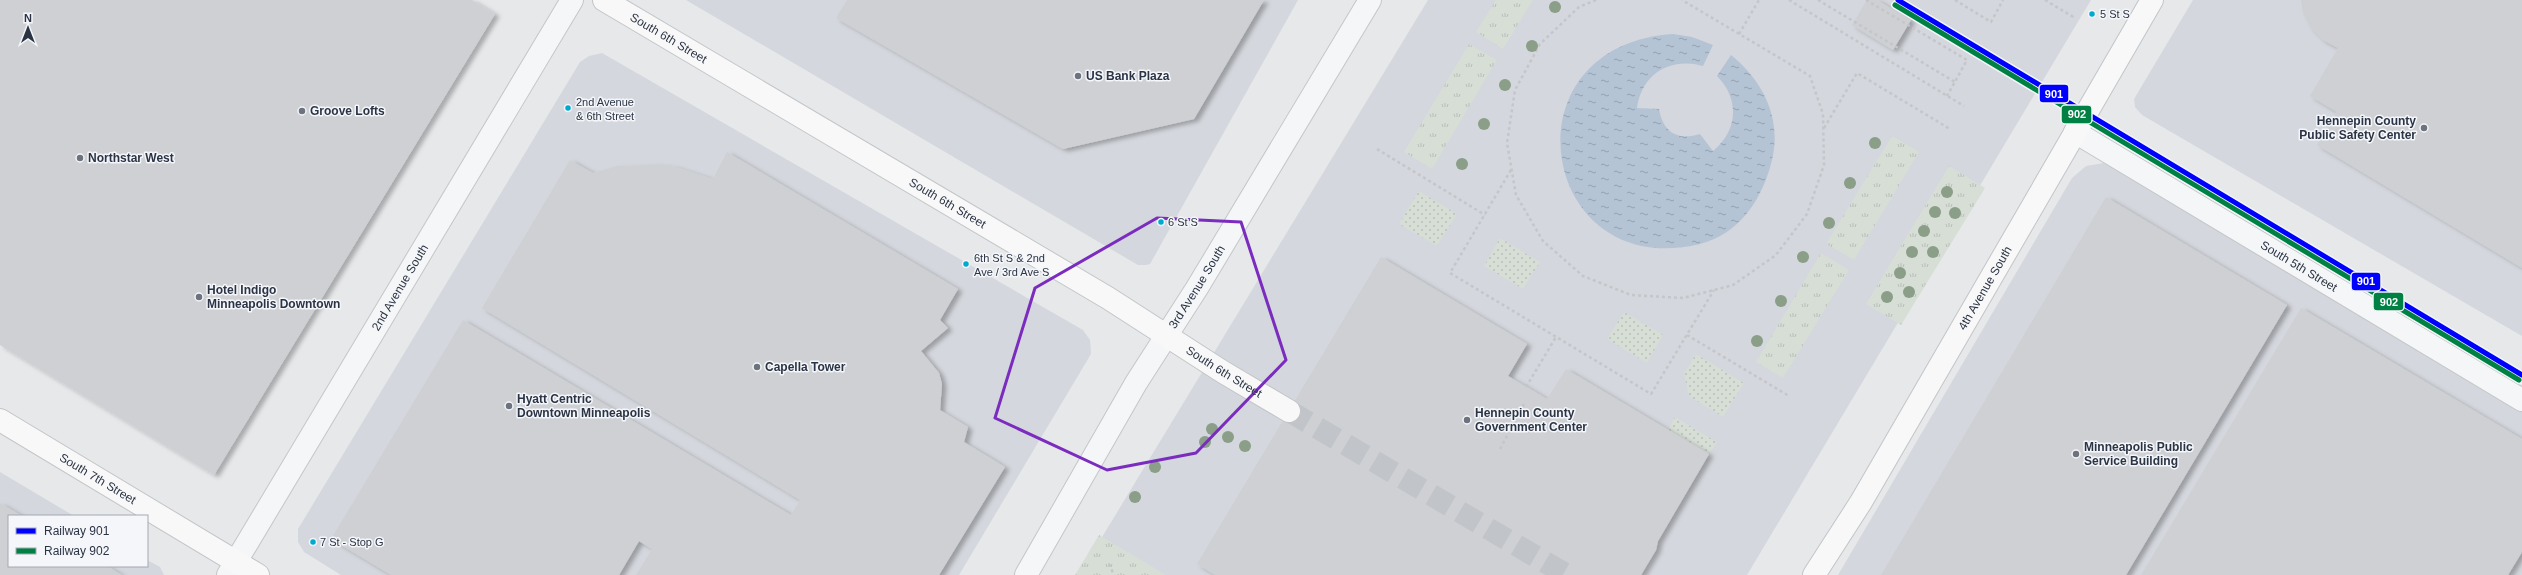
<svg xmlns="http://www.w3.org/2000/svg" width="2522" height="575" font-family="Helvetica,sans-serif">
	<defs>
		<pattern id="grass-tufts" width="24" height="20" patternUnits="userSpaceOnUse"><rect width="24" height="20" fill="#d6ded6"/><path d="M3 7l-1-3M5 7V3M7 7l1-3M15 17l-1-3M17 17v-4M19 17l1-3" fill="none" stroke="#b8bfb9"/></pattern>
		<pattern id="garden-dots" width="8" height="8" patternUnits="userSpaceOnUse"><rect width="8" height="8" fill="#d6ded6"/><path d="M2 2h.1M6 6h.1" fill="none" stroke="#b8bfb9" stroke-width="1.8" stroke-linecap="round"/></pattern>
		<pattern id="water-ripples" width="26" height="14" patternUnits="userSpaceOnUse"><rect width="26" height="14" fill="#b4c4d5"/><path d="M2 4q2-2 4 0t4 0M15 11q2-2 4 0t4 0" fill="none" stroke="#93a0af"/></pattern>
		<filter id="shadow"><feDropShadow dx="4.5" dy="2.5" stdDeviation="2" flood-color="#0004"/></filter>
	</defs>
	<rect width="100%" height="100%" fill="#e6e8ea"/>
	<!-- built -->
	<g fill="#d4d7dd">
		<path d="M686 0H1298L1150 264 1146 265H1138Z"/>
		<path d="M1428 0H2091L1747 575H1079Z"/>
		<path d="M2193 0H2522V336L2142 115 2135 107 2134 99Z"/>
		<path d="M602 53 1083 330 1090 340 1091 354 959 575H341L304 552 298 542V529L580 62 589 56Z"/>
		<path d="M2104 163 2522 410V575H1838L2072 178 2086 166Z"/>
		<path d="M0 472 74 516H9V566H147V560L160 567 164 575H0Z"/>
	</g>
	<!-- grass -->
	<g fill="url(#grass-tufts)">
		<path d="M1496 0H1533L1503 49 1476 32Z"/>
		<path d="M1469 44 1497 60 1432 169 1404 152Z"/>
		<path d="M1892 136 1919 152 1854 260 1826 244Z"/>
		<path d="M1949 166 1985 188 1901 325 1866 304Z"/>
		<path d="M1821 253 1849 270 1783 378 1756 362Z"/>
		<path d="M1099 535 1166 575H1075Z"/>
	</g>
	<!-- garden -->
	<g fill="url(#garden-dots)">
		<path d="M1419 191 1457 214 1437 246 1399 224Z"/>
		<path d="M1500 238 1540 262 1523 289 1484 266Z"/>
		<path d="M1624 312 1663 335 1647 363 1607 339Z"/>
		<path d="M1696 354 1744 383 1723 417 1689 396 1684 374Z"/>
		<path d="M1675 417 1717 442 1709 454 1668 430Z"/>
	</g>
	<!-- water -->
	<path fill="url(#water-ripples)" d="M1673 34 1692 37 1713 45 1703 66C1671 57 1642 73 1637 108L1659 109C1663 132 1677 141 1700 134L1713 151C1738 131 1740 99 1717 76L1731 55C1763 81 1782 118 1772 160 1763 198 1740 234 1700 244 1539 283 1501 45 1673 34Z"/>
	<!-- building -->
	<g fill="#ced0d3" filter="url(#shadow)">
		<path d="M0 0H472L495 14 214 475 0 345Z"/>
		<path d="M847 0H1264L1194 119 1063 149 836 18Z"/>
		<path d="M1867 0H1877L1911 20 1893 50 1852 25Z"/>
		<path d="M2301 0H2522V268L2317 145 2337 112 2310 96 2338 48 2323 40 2311 28 2303 13Z"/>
		<path d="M727 152 958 289 940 320 948 328 921 351 939 373 942 384 940 410 968 427 964 442 1005 467 939 575H636L652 549 639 541 619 575H391L331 539 463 320 791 515 800 500 482 308 570 160 593 173 618 166 660 165 676 167 713 179Z"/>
		<path d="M2106 197 2287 305 2126 575H1881Z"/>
		<path d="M1381 257 1527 344 1508 376 1547 399 1566 369 1709 454 1658 541 1656 550 1641 575H1215L1197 564Z"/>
		<path d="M2301 308 2522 439V552L2508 575H2141Z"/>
		<path d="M0 503 22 516H9V566H107L122 575H0Z"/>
	</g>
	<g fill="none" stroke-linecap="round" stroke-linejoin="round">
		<!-- major-tunnel -->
		<path stroke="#c1c4c9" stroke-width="22" stroke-dasharray="22 11" stroke-linecap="butt" d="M1289 411 1567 575"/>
		<!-- minor casing -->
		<g stroke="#c4c6c8" stroke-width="24">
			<g id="minor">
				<path id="s1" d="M2075 132 2522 400"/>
				<path id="s2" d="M228 575 572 0"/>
				<path id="s3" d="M1026 575 1136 383 1197 288 1370 0"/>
			</g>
		</g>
		<!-- major casing -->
		<g stroke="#c2c5c8" stroke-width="24">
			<g id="major">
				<path id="s4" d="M604 0 1108 298 1223 372 1289 411"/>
				<path id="s5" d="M0 420 258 575"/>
				<path id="s6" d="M1814 575 1861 502 2152 0"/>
			</g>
		</g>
		<!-- path -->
		<g stroke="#c5c6ca" stroke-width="2.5" stroke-dasharray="3 3" stroke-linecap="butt">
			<path d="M1596 0 1579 7 1540 44 1515 90 1507 143 1516 195 1543 241 1583 276 1631 295 1683 298 1733 285 1776 255 1807 214 1824 165 1823 114 1810 76 1682 0"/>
			<path d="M1789 0 1964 106"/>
			<path d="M1818 0 1955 82"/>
			<path d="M1866 0 1967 60 1947 96"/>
			<path d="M1955 0 1991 22 2003 0"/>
			<path d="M2045 0 2075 18"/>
			<path d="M1739 34 1759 0"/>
			<path d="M1824 128 1857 73 1950 129"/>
			<path d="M1377 149 1485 215"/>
			<path d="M1511 170 1450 273 1651 394 1714 290"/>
			<path d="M1687 335 1789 396"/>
			<path d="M1526 387 1556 337"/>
			<path d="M1500 449 1524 404"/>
			<path d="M1109 564 1114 575"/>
		</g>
		<!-- minor -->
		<use href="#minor" stroke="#f5f6f7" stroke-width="22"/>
		<!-- major -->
		<use href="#major" stroke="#f8f8f8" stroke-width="22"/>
		<!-- rail-1 casing -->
		<g stroke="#f4f6f9" stroke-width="8">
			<path id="rail-1" d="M1898 0 2522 375"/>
		</g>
		<!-- rail-2 casing -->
		<g stroke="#f4f6f9" stroke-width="8">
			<path id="rail-2" d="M1895 5 2519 380"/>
		</g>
		<!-- rail-1 -->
		<use href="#rail-1" stroke="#00f" stroke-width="5"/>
		<!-- rail-2 -->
		<use href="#rail-2" stroke="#008144" stroke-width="5"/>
	</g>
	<!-- trees -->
	<g fill="#8a9e88">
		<circle cx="1555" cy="7" r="6"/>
		<circle cx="1532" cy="46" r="6"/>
		<circle cx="1505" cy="85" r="6"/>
		<circle cx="1484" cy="124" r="6"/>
		<circle cx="1875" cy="143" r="6"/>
		<circle cx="1462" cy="164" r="6"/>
		<circle cx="1850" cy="183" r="6"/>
		<circle cx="1947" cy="192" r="6"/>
		<circle cx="1935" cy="212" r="6"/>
		<circle cx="1955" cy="213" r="6"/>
		<circle cx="1829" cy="223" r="6"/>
		<circle cx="1924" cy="231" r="6"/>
		<circle cx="1912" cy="252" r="6"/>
		<circle cx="1933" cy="252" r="6"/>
		<circle cx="1803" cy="257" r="6"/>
		<circle cx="1900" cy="273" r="6"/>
		<circle cx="1909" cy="292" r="6"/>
		<circle cx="1887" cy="297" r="6"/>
		<circle cx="1781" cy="301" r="6"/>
		<circle cx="1757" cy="341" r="6"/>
		<circle cx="1212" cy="429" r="6"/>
		<circle cx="1228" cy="437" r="6"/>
		<circle cx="1205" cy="442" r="6"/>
		<circle cx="1245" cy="446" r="6"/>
		<circle cx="1155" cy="467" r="6"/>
		<circle cx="1135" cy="497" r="6"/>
	</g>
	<!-- marked area -->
	<path fill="none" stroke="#7b2cbf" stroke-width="3" stroke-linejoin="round" d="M1157 218 1241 222 1286 360 1196 453 1107 470 995 418 1035 288Z"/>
	<!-- markers -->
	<g fill="#00a9ce" stroke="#f4f6f9" stroke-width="1.5">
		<circle cx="2092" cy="14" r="3.5"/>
		<circle cx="568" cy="108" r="3.5"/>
		<circle cx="1161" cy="222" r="3.5"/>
		<circle cx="966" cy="264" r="3.5"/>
		<circle cx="313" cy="542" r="3.5"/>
	</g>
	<g fill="#6c737f" stroke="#f4f6f9" stroke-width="1.5">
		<circle cx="1078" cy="76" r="4"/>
		<circle cx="302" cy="111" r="4"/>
		<circle cx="2424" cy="128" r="4"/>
		<circle cx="80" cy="158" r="4"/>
		<circle cx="199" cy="297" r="4"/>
		<circle cx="757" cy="367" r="4"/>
		<circle cx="509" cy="406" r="4"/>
		<circle cx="1467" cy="420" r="4"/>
		<circle cx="2076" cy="454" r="4"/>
	</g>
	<g text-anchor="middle" stroke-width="3" stroke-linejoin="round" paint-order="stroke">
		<!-- bus labels -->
		<g font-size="11" fill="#2b3445" stroke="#f4f6f9" text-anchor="start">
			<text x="2100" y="18">5 St S</text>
			<text x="576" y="106">2nd Avenue<tspan x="576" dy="14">&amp; 6th Street</tspan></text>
			<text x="1168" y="226">6 St S</text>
			<text x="974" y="262">6th St S &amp; 2nd<tspan x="974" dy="14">Ave / 3rd Ave S</tspan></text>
			<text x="320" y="546">7 St - Stop G</text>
		</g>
		<!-- street labels -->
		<g font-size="12" fill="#2b3445" stroke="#f4f6f9">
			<text dy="4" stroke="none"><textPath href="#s4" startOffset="75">South 6th Street</textPath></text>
			<text dy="4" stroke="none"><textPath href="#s4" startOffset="399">South 6th Street</textPath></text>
			<text dy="4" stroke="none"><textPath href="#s1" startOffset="261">South 5th Street</textPath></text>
			<text dy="4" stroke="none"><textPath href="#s3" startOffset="335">3rd Avenue South</textPath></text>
			<text dy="4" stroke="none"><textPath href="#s2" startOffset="335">2nd Avenue South</textPath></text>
			<text dy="4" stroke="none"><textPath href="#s6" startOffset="334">4th Avenue South</textPath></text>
			<text dy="4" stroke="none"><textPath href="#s4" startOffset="723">South 6th Street</textPath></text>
			<text dy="4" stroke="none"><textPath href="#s5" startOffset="114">South 7th Street</textPath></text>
		</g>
		<!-- poi labels -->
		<g font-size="12" font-weight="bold" fill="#2b3445" stroke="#f4f6f9" text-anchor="start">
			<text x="1086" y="80">US Bank Plaza</text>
			<text x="310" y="115">Groove Lofts</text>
			<text x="2416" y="125" text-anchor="end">Hennepin County<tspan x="2416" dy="14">Public Safety Center</tspan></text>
			<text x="88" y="162">Northstar West</text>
			<text x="207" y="294">Hotel Indigo<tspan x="207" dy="14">Minneapolis Downtown</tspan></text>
			<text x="765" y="371">Capella Tower</text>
			<text x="517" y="403">Hyatt Centric<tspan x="517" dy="14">Downtown Minneapolis</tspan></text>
			<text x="1475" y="417">Hennepin County<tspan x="1475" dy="14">Government Center</tspan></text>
			<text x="2084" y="451">Minneapolis Public<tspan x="2084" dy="14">Service Building</tspan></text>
		</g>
	</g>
	<g stroke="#f4f6f9" stroke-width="1.5">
		<rect x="2039" y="84" width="30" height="19" rx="4" fill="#00f"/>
		<rect x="2061" y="105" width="31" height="19" rx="4" fill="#008144"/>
		<rect x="2351" y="272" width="30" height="19" rx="4" fill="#00f"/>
		<rect x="2373" y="292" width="31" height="19" rx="4" fill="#008144"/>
	</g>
	<g font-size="11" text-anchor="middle" font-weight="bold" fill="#fff">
		<text x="2054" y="98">901</text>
		<text x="2077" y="118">902</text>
		<text x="2366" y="285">901</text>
		<text x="2389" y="306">902</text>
	</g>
	<!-- legend -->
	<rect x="8" y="515" width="140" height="52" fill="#f4f6f9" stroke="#a4a8b1"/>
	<rect x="16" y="528" width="20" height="6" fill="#0000ff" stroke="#a4a8b1"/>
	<text x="44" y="535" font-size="12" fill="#2b3445">Railway 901</text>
	<rect x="16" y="548" width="20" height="6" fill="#008144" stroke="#a4a8b1"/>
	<text x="44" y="555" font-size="12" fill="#2b3445">Railway 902</text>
	<!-- north arrow -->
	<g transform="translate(28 28)" stroke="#f4f6f9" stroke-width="3" paint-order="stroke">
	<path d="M0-3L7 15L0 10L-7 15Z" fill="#2b3445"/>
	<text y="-6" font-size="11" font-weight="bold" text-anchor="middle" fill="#2b3445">N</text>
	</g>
</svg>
